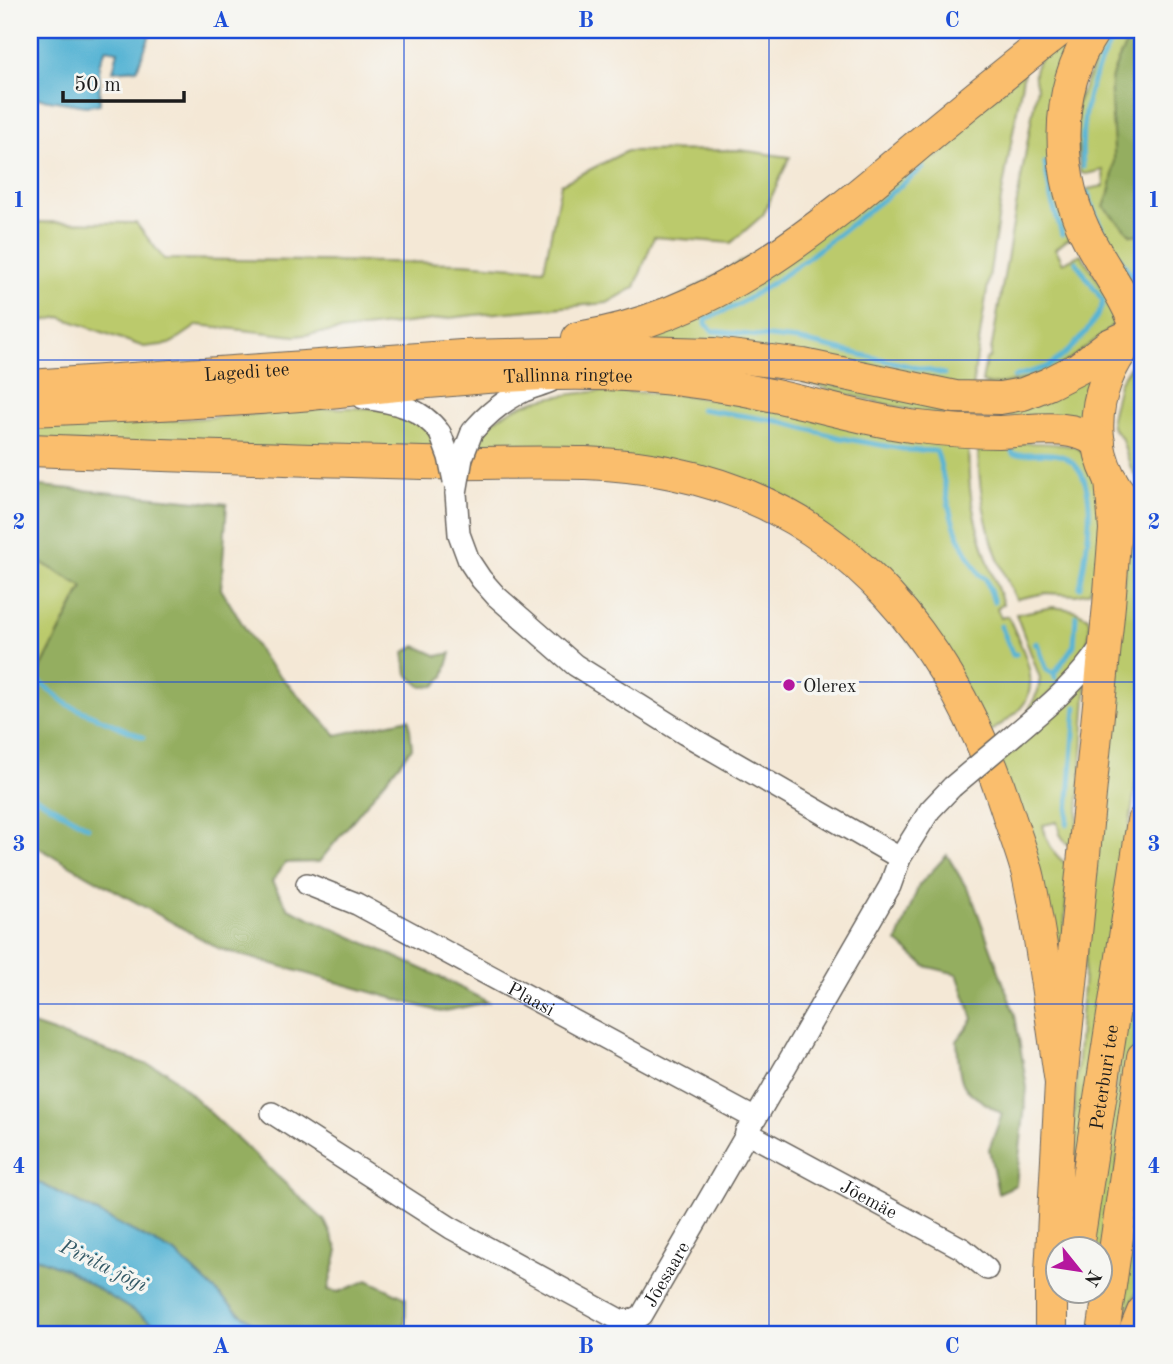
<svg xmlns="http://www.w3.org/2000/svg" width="1173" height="1364" font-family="'Old Standard TT',serif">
	<rect width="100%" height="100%" fill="#f6f6f2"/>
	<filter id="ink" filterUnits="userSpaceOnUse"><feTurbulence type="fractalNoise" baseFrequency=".0143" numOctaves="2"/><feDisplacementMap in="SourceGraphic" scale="14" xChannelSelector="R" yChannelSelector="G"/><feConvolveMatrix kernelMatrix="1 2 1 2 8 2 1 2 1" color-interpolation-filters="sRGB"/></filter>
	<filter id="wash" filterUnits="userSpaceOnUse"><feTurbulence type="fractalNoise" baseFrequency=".00686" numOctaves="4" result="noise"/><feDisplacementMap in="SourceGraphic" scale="28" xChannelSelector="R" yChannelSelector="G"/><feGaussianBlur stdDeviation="1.57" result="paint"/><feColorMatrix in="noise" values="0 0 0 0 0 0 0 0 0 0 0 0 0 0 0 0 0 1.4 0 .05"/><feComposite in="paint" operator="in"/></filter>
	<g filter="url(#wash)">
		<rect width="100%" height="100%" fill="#f4e8d6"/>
		<!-- green -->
		<g fill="#bbca6c" stroke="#6c7344" stroke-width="2">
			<path d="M1076 30H1082L1072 236 1056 249 1063 263 1081 254 1121 316 1105 333 1055 370 1000 387 982 382 986 359 990 357 1037 87C1026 59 1056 45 1076 30Z"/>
			<path d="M1107 30H1143V302L1140 304 1111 260 1085 193 1088 189 1104 186 1103 170 1086 174 1080 173 1075 110Z"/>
			<path d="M1024 71 1002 193 972 388 605 340 927 154 937 157 944 150 943 142Z"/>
			<path d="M740 150 790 157 763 215 731 243 654 237 635 287 607 303 475 315 295 336 198 325 170 344 144 347 60 317 30 324V222L136 223 164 259 463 263 544 269 561 184 627 151Z"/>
			<path d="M1143 347V490L1131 468 1121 437 1112 427 1111 418 1119 383Z"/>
			<path d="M1096 369 1088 416C1040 414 991 421 943 415 894 409 849 394 802 382L801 380 910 397Z"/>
			<path d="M602 391 678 394 969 442C965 506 982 545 1003 604L997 608 1001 618 1008 616C1020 644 1045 684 1019 710 1010 719 998 726 988 734L797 508 474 451C476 444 478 436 483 431 514 398 560 395 602 391Z"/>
			<path d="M332 408C360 408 405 404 426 428 432 433 435 445 438 453L30 442V424H125Z"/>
			<path d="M978 442C998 443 1061 441 1075 447 1112 463 1105 562 1089 592L1076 595 1046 593 1016 599C989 547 978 500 978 442Z"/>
			<path d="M1130 521 1143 531V567L1138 582 1143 583V734L1076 1187 1067 1207 1090 890Z"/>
			<path d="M30 556 83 586 30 690Z"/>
			<path d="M1053 607 1074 610 1088 617C1099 655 1051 692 1027 714L1038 691 1040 678 1016 614Z"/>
			<path d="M1087 680 1076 845 1066 843 1060 834 1057 822 1043 825C1046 841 1054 856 1068 865L1060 1014 998 761Z"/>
			<path d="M1143 896V987L1100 1282V1248H1091Z"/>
			<path d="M1143 1157V1278L1127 1313 1122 1298Z"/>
		</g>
		<!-- forest -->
		<g fill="#94ae60" stroke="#58653e" stroke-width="2">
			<path d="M1137 30H1143V234L1131 235 1104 207C1123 160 1109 129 1111 83 1111 71 1128 38 1137 30Z"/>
			<path d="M30 485 227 504 221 589 264 659 336 735 409 719 412 748 319 862 285 863 272 882 288 908 438 976 488 1002 441 1012 220 949 30 843V690L83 587 30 556Z"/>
			<path d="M416 646 438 656 451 653 444 676 435 686 422 687 407 674 404 652Z"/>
			<path d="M947 855 972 897 1015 1015 1027 1088 1016 1185 998 1193 989 1149 1002 1114C959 1086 961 1094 957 1041L973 1019 957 974 925 966 897 942 919 885Z"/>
			<path d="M30 1024 166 1071 325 1221 338 1250 328 1290 339 1292 368 1280 406 1298 405 1334H269L237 1311 175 1253 30 1178Z"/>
			<path d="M30 1255 67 1270 171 1334H30Z"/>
		</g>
		<!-- water -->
		<g fill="#56b4d4" stroke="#396878" stroke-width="2">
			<path d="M30 30H152L137 69 113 71 118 51 106 49 99 64 100 104 86 106 30 97Z"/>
			<path d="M30 1178 175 1253 237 1311 269 1334H171L67 1270 30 1255Z"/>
		</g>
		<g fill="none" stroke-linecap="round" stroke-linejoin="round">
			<!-- stream -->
			<g stroke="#56b4d4" stroke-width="5">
				<path d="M1045 163 1051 199 1062 234"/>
				<path d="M1083 167C1079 117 1090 71 1119 30"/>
				<path d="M923 168 809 257 777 280 736 306 706 319V324L713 331 798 340 944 374"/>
				<path d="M1088 193C1098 230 1120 260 1143 290"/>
				<path d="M1014 377C1024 373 1036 371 1046 367 1065 358 1099 322 1103 301L1076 262"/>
				<path d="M701 409 778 421 841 438 909 450 936 451C941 458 947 502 951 515 957 537 968 555 980 575L986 579 994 602"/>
				<path d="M1011 449 1013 454C1028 455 1049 451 1062 456 1105 473 1086 552 1080 587"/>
				<path d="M1001 626 1013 655 1016 654"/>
				<path d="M1035 644 1037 643 1047 670 1054 674"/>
				<path d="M30 674 68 705 143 737"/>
				<path d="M1055 678 1054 674 1074 645 1076 616"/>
				<path d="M30 794 88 827"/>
				<path d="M1067 825 1076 707"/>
			</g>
		</g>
	</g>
	<g filter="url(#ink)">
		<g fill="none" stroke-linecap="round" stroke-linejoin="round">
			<!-- minor casing -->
			<g stroke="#68635d" stroke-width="24">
				<g id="minor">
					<path d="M363 398C394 402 421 407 440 433"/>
					<path d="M472 432C486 415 503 401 524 391 533 387 542 385 551 381"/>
					<path d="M456 493 459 534 469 561 481 579 496 596 575 665 685 734 900 858"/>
					<path d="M1015 734C1047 707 1079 681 1102 645"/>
					<path id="s1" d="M307 884 357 904 754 1118"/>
					<path id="s2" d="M272 1113 451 1228 618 1319C628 1322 633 1321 642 1315L890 886 900 858 930 810 952 787"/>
					<path id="s3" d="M746 1132 963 1249 987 1269"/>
				</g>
			</g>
			<!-- highway casing -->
			<g stroke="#68635d" stroke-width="34">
				<g id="highway">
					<path d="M1094 30C1053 91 1055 178 1090 242 1106 272 1128 299 1138 332"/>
					<path d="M578 338C716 316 816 231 919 144 966 105 1013 67 1060 30"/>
					<path d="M1132 338C1085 390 1083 472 1143 516"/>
					<path id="s4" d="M30 386 462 356 637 352 714 354 803 365 955 397 1000 398 1023 394 1048 384 1079 368 1109 345 1138 332"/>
					<path id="s5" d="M30 410C124 406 217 402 311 394 420 383 531 368 641 376 695 380 748 389 801 402 840 411 878 422 918 427 944 430 972 432 999 432 1034 431 1067 422 1099 442"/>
					<path d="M30 450C161 455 292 460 423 463 506 465 591 456 672 473 850 509 954 646 1007 810 1014 833 1024 856 1029 879 1043 946 1051 1015 1061 1083"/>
					<path id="s6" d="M1077 1248 1143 821"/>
					<path d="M1051 1334V1273L1061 1083 1109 605 1115 529 1111 480"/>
					<path d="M1103 1334 1143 1057"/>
					<path d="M1134 1334 1143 1312"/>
				</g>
			</g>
			<!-- minor -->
			<use href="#minor" stroke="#fff" stroke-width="21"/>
			<!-- highway -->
			<use href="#highway" stroke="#fabe6d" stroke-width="32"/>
			<!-- minor-bridge casing -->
			<g stroke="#68635d" stroke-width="24" stroke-linecap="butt">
				<g id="minor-bridge">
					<path d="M440 433 449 457 454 481"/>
					<path d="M456 493 462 458 472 432"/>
					<path d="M952 787 1015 734"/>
				</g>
			</g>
			<!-- minor-bridge -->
			<use href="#minor-bridge" stroke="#fff" stroke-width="21"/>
		</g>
	</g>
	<!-- grid -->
	<path fill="none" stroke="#1d4ed8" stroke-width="2" stroke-opacity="0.55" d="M404 30V1334M769 30V1334M30 360H1143M30 682H1143M30 1004H1143"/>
	<!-- markers -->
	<circle fill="#b5179e" stroke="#f6f6f2" stroke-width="2.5" cx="789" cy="685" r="7"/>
	<g text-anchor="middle" stroke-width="7" stroke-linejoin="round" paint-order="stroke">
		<!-- street labels -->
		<g font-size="19" fill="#1c1c1c" stroke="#f6f6f2">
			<text dy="7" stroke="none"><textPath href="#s4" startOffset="217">Lagedi tee</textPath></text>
			<text dy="7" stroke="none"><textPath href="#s5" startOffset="539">Tallinna ringtee</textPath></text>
			<text dy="7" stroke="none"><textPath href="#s1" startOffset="252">Plaasi</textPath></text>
			<text dy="7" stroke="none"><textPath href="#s6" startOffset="173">Peterburi tee</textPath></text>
			<text dy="7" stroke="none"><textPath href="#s3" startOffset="140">Jõemäe</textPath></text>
			<text dy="7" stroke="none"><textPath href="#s2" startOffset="476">Jõesaare</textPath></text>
		</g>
		<!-- poi labels -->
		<g font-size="19" fill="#1c1c1c" stroke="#f6f6f2" text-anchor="start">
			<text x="803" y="692">Olerex</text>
		</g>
		<!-- water labels -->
		<g font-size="21" font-style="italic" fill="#335966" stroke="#f6f6f2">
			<text transform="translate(104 1265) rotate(26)" y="7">Pirita jõgi</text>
		</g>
	</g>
	<!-- margin -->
	<rect width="1173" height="1364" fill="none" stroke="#f6f6f2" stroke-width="77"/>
	<!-- north arrow -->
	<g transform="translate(1079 1270) rotate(120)"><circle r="33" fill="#f6f6f2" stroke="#9f9f9c" stroke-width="2"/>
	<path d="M0-5L12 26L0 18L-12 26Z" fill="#b5179e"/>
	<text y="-10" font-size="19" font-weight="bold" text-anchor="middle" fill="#1c1c1c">N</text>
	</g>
	<!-- scale -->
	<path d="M63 91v10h121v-10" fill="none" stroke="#1c1c1c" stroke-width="3.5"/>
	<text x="74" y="91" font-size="21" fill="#1c1c1c" stroke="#f6f6f2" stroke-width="5" paint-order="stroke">50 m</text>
	<rect x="38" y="38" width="1096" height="1288" fill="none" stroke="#1d4ed8" stroke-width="2.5"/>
	<g font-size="23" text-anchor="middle" font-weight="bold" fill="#1d4ed8">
		<text x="221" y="27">A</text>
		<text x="586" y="27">B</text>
		<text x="952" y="27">C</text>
		<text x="19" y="207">1</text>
		<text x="1154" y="207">1</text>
		<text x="19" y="529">2</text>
		<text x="1154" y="529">2</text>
		<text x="19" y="851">3</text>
		<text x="1154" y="851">3</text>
		<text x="19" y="1173">4</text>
		<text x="1154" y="1173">4</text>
		<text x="221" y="1353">A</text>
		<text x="586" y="1353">B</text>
		<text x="952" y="1353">C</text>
	</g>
</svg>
